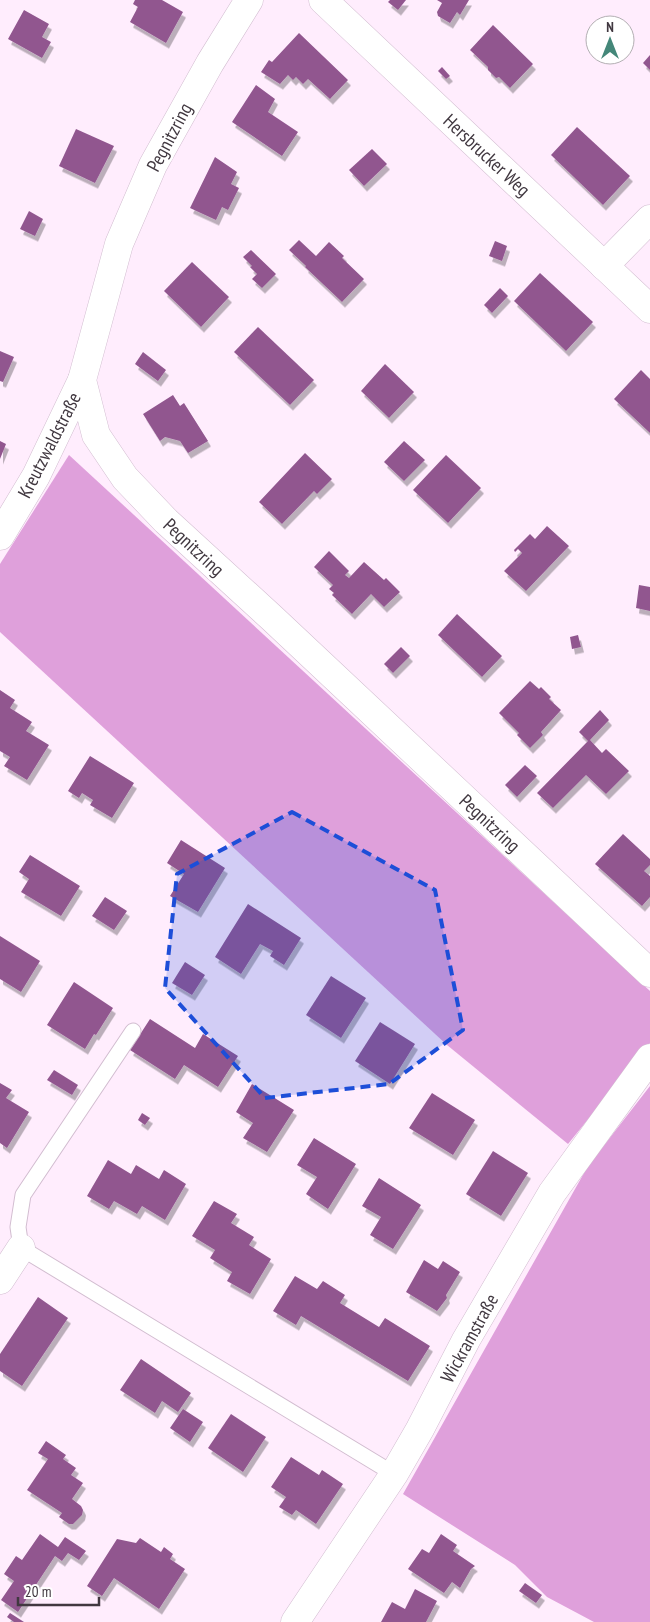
<svg xmlns="http://www.w3.org/2000/svg" width="650" height="1622" font-family="'PT Sans Narrow',sans-serif">
	<defs>
		<filter id="shadow"><feDropShadow dx="3" dy="5.5" stdDeviation="0" flood-color="#0004"/></filter>
	</defs>
	<rect width="100%" height="100%" fill="#ffedfd"/>
	<!-- forest -->
	<g fill="#dfa0db">
		<path d="M69 455 650 991V1043L568 1144 447 1045 0 632V564Z"/>
		<path d="M650 1086V1622H594L547 1597 515 1565 403 1494 588 1166Z"/>
	</g>
	<!-- building -->
	<g fill="#91578f" filter="url(#shadow)">
		<path d="M135 0H162L183 12 166 43 130 22 138 7 133 4Z"/>
		<path d="M390 0H406L398 10 388 2Z"/>
		<path d="M437 0H469L460 15 457 12 450 23 438 16 437 12 442 3Z"/>
		<path d="M24 10 49 24 42 37 51 42 42 58 8 39Z"/>
		<path d="M493 25 533 64 510 88 499 77 496 78 488 70V67L470 50Z"/>
		<path d="M299 33 348 80 330 99 308 79 303 84 296 77 293 80 288 75 280 84 261 72 269 60 272 62Z"/>
		<path d="M650 55V70L643 63Z"/>
		<path d="M442 67 450 76 446 79 438 71Z"/>
		<path d="M256 85 275 99 268 112 298 132 282 156 232 122Z"/>
		<path d="M577 127 630 176 603 205 551 155Z"/>
		<path d="M76 129 114 146 95 183 59 166Z"/>
		<path d="M372 149 387 164 364 186 349 170Z"/>
		<path d="M215 157 237 172 231 184 239 188 228 210 222 207 216 220 190 208Z"/>
		<path d="M29 211 43 219 35 236 20 229Z"/>
		<path d="M299 240 316 256 329 242 344 256 342 258 364 279 342 302 305 267 306 266 289 250Z"/>
		<path d="M495 241 507 246 502 261 489 256Z"/>
		<path d="M251 250 276 274 262 288 252 279 257 274 250 267 252 266 243 257Z"/>
		<path d="M192 262 229 297 201 327 164 291Z"/>
		<path d="M540 273 593 322 566 351 514 301Z"/>
		<path d="M500 288 508 296 492 313 484 305Z"/>
		<path d="M258 327 314 380 290 405 234 352Z"/>
		<path d="M0 351 14 357 3 382 0 381Z"/>
		<path d="M143 352 166 370 158 381 135 364Z"/>
		<path d="M385 364 414 392 389 418 361 391Z"/>
		<path d="M641 370 650 379V433L614 399Z"/>
		<path d="M173 395 180 406 184 403 208 441 188 453 180 441 165 437 160 441 143 414Z"/>
		<path d="M0 441 6 444 0 459Z"/>
		<path d="M404 441 425 460 404 481 384 462Z"/>
		<path d="M305 453 332 479 317 494 314 491 282 524 259 502Z"/>
		<path d="M446 455 481 488 448 523 413 490Z"/>
		<path d="M547 526 569 546 526 591 504 571 522 553 518 549 515 552 514 550 530 534 535 539Z"/>
		<path d="M329 551 349 571 345 575 349 578 364 562 384 580 386 578 400 592 384 607 371 594 352 614 332 595 334 593 329 589 333 585 314 567Z"/>
		<path d="M639 585 650 587V611L636 608Z"/>
		<path d="M457 614 502 656 482 677 438 635Z"/>
		<path d="M578 635 581 647 572 649 570 637Z"/>
		<path d="M401 647 410 656 393 673 384 664Z"/>
		<path d="M530 681 539 689 541 687 551 697 549 699 561 710 541 732 543 735 530 748 517 735 519 733 499 713Z"/>
		<path d="M0 690 15 700 10 708 32 722 26 731 49 745 27 780 4 766 10 757 0 751Z"/>
		<path d="M600 710 609 720 590 740 602 753 606 749 629 771 606 794 586 775 553 808 537 793 588 741 579 732Z"/>
		<path d="M90 756 134 783 112 818 90 805 93 800 82 793 79 798 68 791Z"/>
		<path d="M525 765 537 776 517 797 505 785Z"/>
		<path d="M623 834 650 859V865L644 871 650 876V897L642 906 595 864Z"/>
		<path d="M181 840 225 868 198 912 170 896 184 874 167 863Z"/>
		<path d="M30 855 80 886 61 916 21 892 29 879 19 872Z"/>
		<path d="M105 897 127 911 114 930 92 916Z"/>
		<path d="M248 904 301 938 284 965 270 956 273 951 260 944 241 974 215 957Z"/>
		<path d="M0 936 40 961 21 992 0 979Z"/>
		<path d="M185 962 205 975 192 995 172 983Z"/>
		<path d="M331 976 366 998 341 1038 306 1015Z"/>
		<path d="M74 982 113 1008 96 1035 94 1034 85 1049 47 1025Z"/>
		<path d="M150 1019 195 1048 203 1034 238 1056 218 1087 184 1065 175 1079 130 1050Z"/>
		<path d="M380 1022 415 1044 390 1084 355 1061Z"/>
		<path d="M54 1070 78 1085 72 1095 47 1080Z"/>
		<path d="M0 1083 12 1090 6 1098 29 1112 7 1148 0 1143Z"/>
		<path d="M252 1084 294 1110 267 1152 243 1138 253 1123 236 1112Z"/>
		<path d="M432 1093 475 1120 453 1155 409 1128Z"/>
		<path d="M142 1113 150 1118 145 1125 138 1120Z"/>
		<path d="M314 1138 356 1164 328 1209 306 1194 317 1177 297 1165Z"/>
		<path d="M493 1151 528 1173 501 1216 466 1194Z"/>
		<path d="M108 1160 131 1174 136 1165 159 1179 164 1170 186 1184 165 1220 142 1206 137 1214 114 1201 109 1209 87 1196Z"/>
		<path d="M379 1178 421 1205 393 1249 370 1235 381 1217 362 1206Z"/>
		<path d="M214 1201 237 1214 231 1223 254 1237 249 1245 271 1259 250 1294 227 1281 232 1272 210 1258 215 1250 192 1236Z"/>
		<path d="M424 1260 438 1269 443 1261 460 1272 446 1295 447 1298 437 1311 406 1292Z"/>
		<path d="M295 1276 317 1289 323 1281 345 1295 340 1303 379 1327 385 1318 430 1346 408 1381 301 1316 296 1325 273 1311Z"/>
		<path d="M38 1297 68 1318 22 1386 0 1371V1354Z"/>
		<path d="M141 1359 191 1393 178 1412 162 1401 155 1413 120 1390Z"/>
		<path d="M183 1409 203 1422 190 1442 170 1428Z"/>
		<path d="M231 1414 266 1437 243 1472 208 1448Z"/>
		<path d="M46 1441 66 1455 63 1459 76 1468 71 1475 83 1483 72 1499 81 1506 83 1510 82 1515 73 1524H69L59 1517 62 1513 27 1490 48 1459 38 1453Z"/>
		<path d="M291 1457 319 1475 322 1470 343 1484 316 1524 296 1510 292 1515 279 1507 286 1497 271 1487Z"/>
		<path d="M40 1534 58 1547 65 1537 86 1551 79 1560 68 1553 62 1561 55 1556 18 1612 1 1600 14 1581 4 1574 16 1556 22 1560Z"/>
		<path d="M441 1534 457 1545 453 1551 475 1566 471 1569 460 1588 452 1582 444 1593 408 1569 422 1549 429 1553Z"/>
		<path d="M140 1538 161 1552 164 1547 173 1554 170 1559 185 1569 159 1609 114 1578 102 1596 87 1586 117 1539 136 1543Z"/>
		<path d="M525 1583 542 1595 536 1603 519 1591Z"/>
		<path d="M415 1589 437 1601 426 1622H381L392 1602 405 1609Z"/>
		<path d="M10 1613 24 1622H14L7 1617Z"/>
	</g>
	<g fill="none" stroke-linecap="round" stroke-linejoin="round">
		<!-- lane casing -->
		<g stroke="#d2bdd0" stroke-width="17">
			<path id="lane" d="M133 1031 23 1195 18 1227 21 1248 394 1474"/>
		</g>
		<!-- street casing -->
		<g stroke="#d2bdd0" stroke-width="29">
			<g id="street">
				<path d="M249 0 210 63 153 165 119 244 82 380 96 435 125 478 166 521 272 618 650 973"/>
				<path d="M323 0 650 309"/>
				<path d="M604 266 650 219"/>
				<path d="M0 536 36 476 82 380"/>
				<path d="M0 1280 21 1248"/>
				<path d="M295 1622 394 1474 420 1429 466 1340 552 1193 650 1058"/>
			</g>
		</g>
		<!-- lane -->
		<use href="#lane" stroke="#fff" stroke-width="15"/>
		<!-- street -->
		<use href="#street" stroke="#fff" stroke-width="28"/>
	</g>
	<!-- marked area -->
	<path fill="#1d4ed8" fill-opacity="0.2" stroke="#1d4ed8" stroke-width="4" stroke-dasharray="10 6" stroke-linejoin="round" d="M292 812 435 890 463 1030 389 1084 265 1098 165 988 177 874Z"/>
	<g text-anchor="middle" stroke-width="5" stroke-linejoin="round" paint-order="stroke">
		<!-- street labels -->
		<g font-size="19" fill="#413840" stroke="#fff">
			<text transform="translate(169 137) rotate(-62)" y="7">Pegnitzring</text>
			<text transform="translate(487 155) rotate(43)" y="7">Hersbrucker Weg</text>
			<text transform="translate(49 445) rotate(-63)" y="7">Kreutzwaldstraße</text>
			<text transform="translate(194 547) rotate(43)" y="7">Pegnitzring</text>
			<text transform="translate(490 823) rotate(43)" y="7">Pegnitzring</text>
			<text transform="translate(469 1338) rotate(-61)" y="7">Wickramstraße</text>
		</g>
	</g>
	<!-- north arrow -->
	<g transform="translate(610 40)"><circle r="24" fill="#ffffff" stroke="#b3afb3"/>
	<path d="M0-4L9 19L0 12L-9 19Z" fill="#448779"/>
	<text y="-8" font-size="14" font-weight="bold" text-anchor="middle" fill="#413840">N</text>
	</g>
	<!-- scale -->
	<path d="M18 1597v8h81v-8" fill="none" stroke="#413840" stroke-width="2.5"/>
	<text x="25" y="1597" font-size="15" fill="#413840" stroke="#ffffff" stroke-width="4" paint-order="stroke">20 m</text>
</svg>
